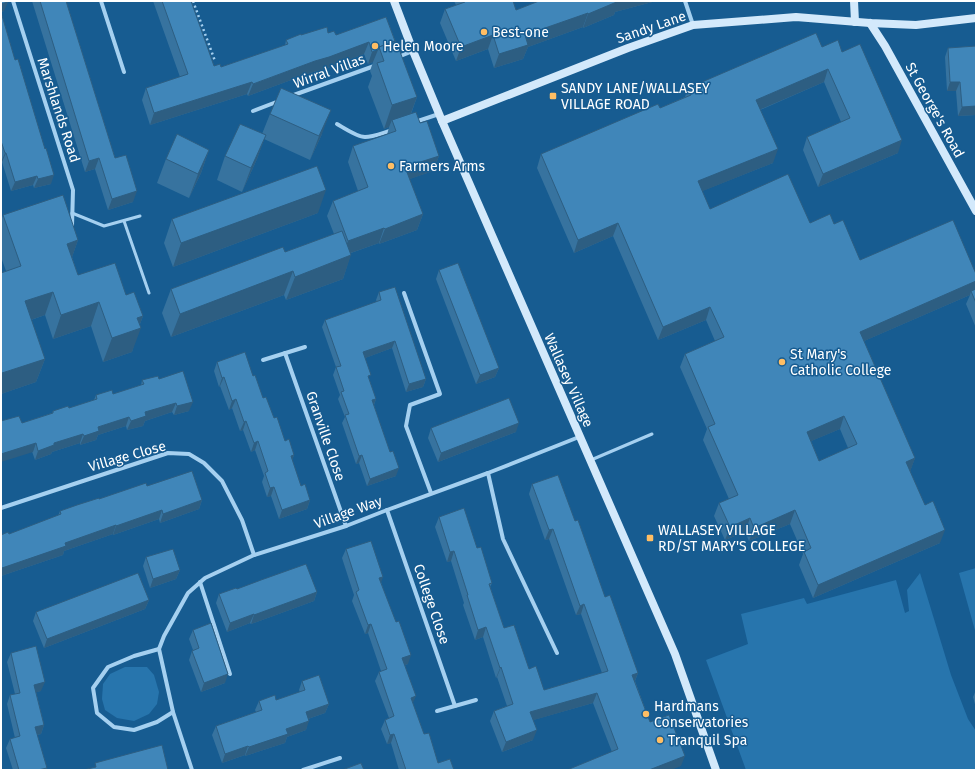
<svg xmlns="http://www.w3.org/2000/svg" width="977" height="771" font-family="'Fira Sans',sans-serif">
	<rect width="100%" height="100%" fill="#175c91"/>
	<!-- green -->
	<g fill="#2775ad">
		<path d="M976 568V634L959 573Z"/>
		<path d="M920 573 951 675 968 719 976 731V770H746L706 660 748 644 741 614 804 598 807 604 896 580 905 613 909 611 907 590Z"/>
		<path d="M125 667H147L154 675 159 692 157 704 149 714 134 721 117 718 105 710 102 699 103 684 110 674Z"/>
	</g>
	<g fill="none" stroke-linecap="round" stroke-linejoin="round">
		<!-- path -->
		<path stroke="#a5d0f0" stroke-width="2.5" stroke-dasharray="2 3" stroke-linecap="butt" d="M193 1 215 61"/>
		<!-- lane -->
		<g stroke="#a5d0f0" stroke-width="3">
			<path d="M72 213 104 226 140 216"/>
			<path d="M124 221 149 293"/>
			<path d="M591 460 652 434"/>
		</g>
		<!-- street -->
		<g stroke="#a5d0f0" stroke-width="4">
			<path d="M13 1 73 190 72 226"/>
			<path d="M101 1 124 72"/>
			<path d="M685 1 693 25"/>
			<path d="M398 57 413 51"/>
			<path d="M291 96 377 65"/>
			<path d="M253 111 279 101"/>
			<path d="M415 122 439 114"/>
			<path d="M337 124C344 128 357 137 365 137 373 137 385 132 393 130"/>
			<path d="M404 293 440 394 410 405 406 426 431 493"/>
			<path d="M285 353 346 526"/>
			<path d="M263 360 305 347"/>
			<path d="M488 473 503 539 557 653"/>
			<path d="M1 508 168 453 189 454 204 463 222 481 242 520 254 555"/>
			<path d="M387 510 455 706"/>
			<path d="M200 582 230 674"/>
			<path d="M159 649 134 656 108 667 93 688 97 713 114 727 134 730 157 722 173 712"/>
			<path d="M437 711 476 700"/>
			<path d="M192 770 173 712 159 649 164 636 188 593 205 578 254 555 346 526 387 510 488 473 579 437"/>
			<path d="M303 770 340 758"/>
		</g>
		<!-- secondary -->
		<g stroke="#d3e9fb" stroke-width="8">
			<path d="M394 1 413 51 442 121 675 654 716 770"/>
			<path d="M854 1 855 22"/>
			<path d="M870 23 885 46 976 211"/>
			<path d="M442 121 628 48 693 25 796 17 870 23 916 25 976 18"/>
		</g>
	</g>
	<!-- wall -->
	<g fill="#37739f" fill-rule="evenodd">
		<path d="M1 1 4 11 1 12 51 184 34 188 33 185 11 191 2 162H1Z"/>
		<path d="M32 1H66L115 158 133 202 108 210 95 169 85 172Z"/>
		<path d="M153 1H191L214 66 221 67 285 45 286 40 301 35 328 33 336 35 386 17 417 97 411 114 420 123 439 156 433 171 409 179 423 214 417 230 379 244V243L351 253 343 279 286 300 284 295 171 337 162 313 171 289 285 252 334 234 327 216 333 201 358 191 348 162 353 146 387 135 389 127 384 129 368 87 372 76 370 71 373 62 368 64 364 54 325 69 310 73 248 96 247 94 150 125 142 100 146 88 180 77Z"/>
		<path d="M454 1H513L516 10 539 1H656L615 12 614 15 583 28V27L528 47 523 59 494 68 488 49 456 61 440 23 445 9 456 5Z"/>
		<path d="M822 47 842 52 898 153 818 187 803 150 807 137 841 122 824 82 760 110 773 163 702 191 710 209 810 223 834 224 860 260 976 274V287L975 290 976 289V328L966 304 970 295 864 341 915 458 910 471 940 543 813 598 799 565 803 554 790 524 749 541 745 532 725 540 714 516 719 503 729 499 703 440 707 429 680 367 685 354 715 341 706 320 658 340 613 236 574 253 537 168 541 154 660 108 685 97 688 88ZM840 429 848 448 819 461 811 441Z"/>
		<path d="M948 48 976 115 958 116 956 91H947L945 57Z"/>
		<path d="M270 114 322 134 310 160 264 139 257 159 242 192 217 180 225 156 262 134Z"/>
		<path d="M209 150 201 173 189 198 157 183 166 159Z"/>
		<path d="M318 213 173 267 164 243 172 219Z"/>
		<path d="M3 215 78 240 72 257 78 275 126 295 143 316 140 324 132 352 103 362 91 326 53 339 45 315 31 320 45 359 36 382 1 394V273L6 271 1 257V221Z"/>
		<path d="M439 270 499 368 495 377 476 384 436 279Z"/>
		<path d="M379 292 426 379 423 387 406 392 392 348 365 358 369 379 376 399 374 405 396 476 367 486 359 463 356 464 342 423 345 417 338 399 340 395 333 375 336 367 322 327 325 320 377 302 376 300Z"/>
		<path d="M217 362 253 376 263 398 285 441 294 455 292 460 301 486 310 500 307 509 279 519 271 496 267 497 262 482 264 476 255 450 251 452 243 430 240 431 232 408 229 410 220 386 219 387 214 371Z"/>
		<path d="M159 379 189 411 174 415 172 412 145 421 143 426 127 430 126 426 98 435 96 440 80 445V443L52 452 51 454 35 460 22 423 52 413 53 411 69 408 94 400 96 395 113 394 141 385 142 380Z"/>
		<path d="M431 428 516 432 438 462 428 438Z"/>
		<path d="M532 484 575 521 605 597 638 673 635 681 650 722 681 766 612 752 593 703 533 720V740L502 752 490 721 494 711 507 706 497 677 496 678 483 637 475 640 463 605 464 603 451 561 447 562 435 527 439 517 477 548 492 583 490 587 504 628 529 669 544 690 602 673 581 614 576 615 549 539 545 540 529 494Z"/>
		<path d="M147 486 202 500 199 509 160 523 159 519 113 535V534L64 551 63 555 1 576V535L9 534 58 516 60 511 99 499Z"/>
		<path d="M346 549 381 582 408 664 405 665 413 704 424 734 438 763 454 770H399L391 743 387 744 381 729 385 720 389 718 375 681 379 672 381 671 368 633 365 634 352 601 354 595 342 558Z"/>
		<path d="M146 557 180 570 176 579 150 588 143 566Z"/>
		<path d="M237 589 317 592 314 601 251 624 250 623 227 632 216 603 219 594Z"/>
		<path d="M149 600 145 609 44 648 33 621 36 612Z"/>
		<path d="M193 630 225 683 201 692 189 660 192 651 193 650 189 639Z"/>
		<path d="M11 653 41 691 36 692 44 725 41 734 37 735 46 770H13L6 748 10 739 15 738 7 704 10 695 15 694 7 662Z"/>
		<path d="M302 681 329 704 325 713 308 719 306 730 287 737 285 743 245 756V755L222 763 212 735 216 726 256 712 255 710 259 701 276 700 300 692 299 690Z"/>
		<path d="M976 690V708L973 697Z"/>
	</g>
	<!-- shaded-wall -->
	<g fill="#2d5e82">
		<path d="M618 1H656L615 12 614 15 583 28 588 14Z"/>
		<path d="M8 2 4 11 1 12V4Z"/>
		<path d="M588 13 583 27 528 47 523 59 494 68 499 54 525 35Z"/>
		<path d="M493 35 488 49 456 61 461 47Z"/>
		<path d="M369 42 364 54 325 69 310 73 248 96 253 84 315 61Z"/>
		<path d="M378 50 373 62 368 64 372 52Z"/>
		<path d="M828 69 824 82 752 113 756 100Z"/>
		<path d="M252 82 247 94 150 125 154 113Z"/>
		<path d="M950 82H960L956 91H947Z"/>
		<path d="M417 97 408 121 392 120 389 127 384 129 392 105Z"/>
		<path d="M976 106V115L958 116 962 107Z"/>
		<path d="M331 110 322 134 310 160 319 136Z"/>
		<path d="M266 135 257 159 242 192 251 168Z"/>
		<path d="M902 140 898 153 818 187 823 174Z"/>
		<path d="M778 149 773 163 693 195 698 181Z"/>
		<path d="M209 150 201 173 189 198 198 174Z"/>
		<path d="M5 153H6L2 162H1Z"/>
		<path d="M439 156 433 171 399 183 405 167Z"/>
		<path d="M99 158 95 169 85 172 89 161Z"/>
		<path d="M54 175 51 184 34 188 38 179Z"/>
		<path d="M37 176 33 185 11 191 15 182Z"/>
		<path d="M326 190 318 213 173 267 181 243Z"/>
		<path d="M137 191 133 202 108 210 112 199Z"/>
		<path d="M423 214 417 230 379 244 385 229Z"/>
		<path d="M618 223 613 236 574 253 578 240Z"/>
		<path d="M384 228 379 243 342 256 348 241Z"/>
		<path d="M78 240 70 263 67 244Z"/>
		<path d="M351 255 343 279 286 300 295 277Z"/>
		<path d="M293 271 284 295 171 337 180 314Z"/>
		<path d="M976 281V287L974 293 971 291 970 295 855 345 860 332Z"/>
		<path d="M53 292 45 315 16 325 25 301Z"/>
		<path d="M99 302 91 326 53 339 61 315Z"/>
		<path d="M710 307 706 320 658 340 663 327Z"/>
		<path d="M143 316 138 329 141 328 132 352 103 362 112 338 137 318Z"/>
		<path d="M395 341 392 348 360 360 363 352Z"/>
		<path d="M45 359 36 382 1 394V375L2 373Z"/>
		<path d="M499 368 495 377 476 384 480 375Z"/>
		<path d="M224 377 220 386 219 387 222 378Z"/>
		<path d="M426 379 423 387 406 392 409 384Z"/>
		<path d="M236 399 232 408 229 410 232 401Z"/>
		<path d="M376 399 373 407 372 400Z"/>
		<path d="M193 402 189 411 174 415 177 406Z"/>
		<path d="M176 403 172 412 145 421 143 426 127 430 131 421 145 412Z"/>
		<path d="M844 416 840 429 802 445 807 432Z"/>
		<path d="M129 417 126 426 98 435 96 440 80 445 84 436 98 427Z"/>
		<path d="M246 421 243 430 240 431 244 422Z"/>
		<path d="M519 423 516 432 438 462 441 453Z"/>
		<path d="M83 434 80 443 52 452 51 454 35 460 38 451 54 443Z"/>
		<path d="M258 441 255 450 251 452 254 443Z"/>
		<path d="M36 443 33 452 1 462V454Z"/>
		<path d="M294 455 291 464V456Z"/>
		<path d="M362 455 359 463 356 464 359 456Z"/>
		<path d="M915 458 910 472 906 462Z"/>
		<path d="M399 468 396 476 367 486 370 479Z"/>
		<path d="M274 487 271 496 267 497 270 488Z"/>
		<path d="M202 500 199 509 160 523 163 514Z"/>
		<path d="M310 500 307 509 279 519 282 510Z"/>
		<path d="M162 510 159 519 113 535 116 526Z"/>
		<path d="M795 510 790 524 749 541 754 528Z"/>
		<path d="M750 518 745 532 725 540 730 527Z"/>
		<path d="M116 525 113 534 64 551 63 555 1 576V570L2 568 65 543Z"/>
		<path d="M553 529 549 539 545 540 549 530Z"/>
		<path d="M945 530 940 543 813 598 818 585Z"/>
		<path d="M454 551 451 561 447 562 450 552Z"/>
		<path d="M180 570 176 579 150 588 153 579Z"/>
		<path d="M383 577 380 586 379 578Z"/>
		<path d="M317 592 314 601 251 624 254 615Z"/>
		<path d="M149 600 145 609 44 648 47 639Z"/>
		<path d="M584 604 581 614 576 615 580 606Z"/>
		<path d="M254 614 250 623 227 632 230 623Z"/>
		<path d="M371 624 368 633 365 634 368 625Z"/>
		<path d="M486 627 483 637 475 640 478 630Z"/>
		<path d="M411 655 408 664 399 667 402 658Z"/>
		<path d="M501 667 497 677 496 678 500 668Z"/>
		<path d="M638 673 634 683 632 675Z"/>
		<path d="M228 674 225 683 201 692 204 683Z"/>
		<path d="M45 682 41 691 31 694 34 685Z"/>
		<path d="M597 693 593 703 527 722 530 712Z"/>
		<path d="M416 696 412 705 411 698Z"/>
		<path d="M329 704 325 713 302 721 306 712Z"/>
		<path d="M309 721 306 730 287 737 285 743 245 756 249 747 286 729Z"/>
		<path d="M44 725 41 734 31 736 35 727Z"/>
		<path d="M537 730 533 740 502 752 506 742Z"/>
		<path d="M394 734 391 743 387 744 390 735Z"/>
		<path d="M248 746 245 755 222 763 225 754Z"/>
		<path d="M685 756 681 766 671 770H649Z"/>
		<path d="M47 768 46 770H38Z"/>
	</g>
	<!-- building -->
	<g fill="#4086b9" stroke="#2d5e82" fill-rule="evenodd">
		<path d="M1 1H7L8 2 1 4Z"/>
		<path d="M40 1H66L115 158 126 155 137 191 112 199 99 158 89 161Z"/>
		<path d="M162 1H191L214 66 220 64 221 67 288 44 286 40 301 34V35L327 27 328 33 334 31 336 35 386 17 395 41 379 47 378 50 372 52 369 42 329 57 315 61 253 84 252 82 154 113 146 88 188 74Z"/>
		<path d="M465 1H513L516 10 539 1H619L588 14V13L525 35 528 45 499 54 493 35 461 47 445 9 465 2Z"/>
		<path d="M1 12 15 60 18 59 45 149 46 148 54 175 38 179 37 176 15 182 6 153H5L1 141Z"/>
		<path d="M816 33 822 47 838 40 842 52 860 44 902 140 823 174 807 137 850 118 828 69 756 100 778 149 698 181 710 209 788 174 810 223 830 214 834 224 843 220 860 260 953 220 976 274V281L860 332 915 458 906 462 925 505 933 501 945 530 818 585 804 552 811 548 795 510 754 528 750 518 730 527 719 503 738 495 708 427 715 424 685 354 724 337 710 307 663 327 618 223 578 240 541 154 658 104 660 108 691 95 688 88ZM844 416 857 444 819 461 807 432Z"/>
		<path d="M396 41 417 97 392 105 377 63 384 61 379 47Z"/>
		<path d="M976 46V106L962 107 960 82H950L948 48Z"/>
		<path d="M281 88 331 110 319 136 270 114Z"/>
		<path d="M416 112 420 123 427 121 439 156 405 167 423 214 385 229 384 228 348 241 333 201 368 187 353 146 396 131 392 120Z"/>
		<path d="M240 124 266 135 251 168 225 156Z"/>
		<path d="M177 134 209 150 198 174 166 159Z"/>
		<path d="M317 166 326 190 181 243 172 219Z"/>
		<path d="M63 195 78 240 67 244 78 275 115 263 126 295 134 292 143 316 137 318 141 328 112 338 99 302 61 315 53 292 25 301 45 359 2 373 1 371V273L21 266 3 215Z"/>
		<path d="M342 231 351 255 295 277 293 271 180 314 171 289 283 247 285 252Z"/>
		<path d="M458 263 499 368 480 375 439 270Z"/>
		<path d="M395 287 426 379 409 384 395 341 363 352 371 375 368 376 376 399 372 400 390 452 393 451 399 468 370 479 362 455 359 456 345 415 349 414 341 392 344 391 336 367 341 366 325 320 381 300 379 292Z"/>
		<path d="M976 289V303L971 291Z"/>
		<path d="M245 352 253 376 255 375 263 398 266 397 274 418 277 417 285 441 289 439 294 455 291 456 301 486 305 484 310 500 282 510 274 487 270 488 265 473 268 471 258 441 254 443 246 421 244 422 236 399 232 401 224 377 222 378 217 362Z"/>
		<path d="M183 371 193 402 177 406 176 403 145 412 146 416 131 421 129 417 98 427 99 431 84 436 83 434 54 443V445L38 451 36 443 1 454V421L19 416 22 423 53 413V411L68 406 69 408 97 399 96 395 112 390 113 394 144 384 142 380 158 376 159 379Z"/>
		<path d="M509 398 519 423 441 453 431 428Z"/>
		<path d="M192 471 202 500 163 514 162 510 116 526V525L65 543 66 546 2 568 1 565V535L8 532 9 534 61 514 60 511 77 505 99 498V499L146 483 147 486Z"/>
		<path d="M558 475 575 521 578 520 605 597 610 595 638 673 632 675 650 722 669 715 685 756 649 770H567L618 749 597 693 530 712 537 730 506 742 494 711 513 704 501 667 500 668 486 627 478 630 467 595H468L454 551 450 552 439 517 464 508 477 548 481 547 492 583 489 584 504 628 514 625 529 669 536 666 544 690 608 671 584 604 580 606 553 529 549 530 532 484Z"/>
		<path d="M371 541 383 577 379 578 396 622 399 621 411 655 402 658 416 696 411 698 424 734 429 733 438 763 450 759 454 770H406L394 734 390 735 385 720 394 716 379 672 387 669 371 624 368 625 356 592 359 590 346 549Z"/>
		<path d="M173 549 180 570 153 579 146 557Z"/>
		<path d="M306 564 317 592 254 615V614L230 623 219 594 236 588 237 589 261 580Z"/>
		<path d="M138 573 149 600 47 639 36 612Z"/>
		<path d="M211 623 228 674 204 683 192 651 199 648 193 630Z"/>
		<path d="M36 646 45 682 34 685 44 725 35 727 47 768 38 770H19L10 739 20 736 10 695 20 693 11 653Z"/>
		<path d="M319 675 329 704 306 712 309 721 286 729 288 734 249 747 248 746 225 754 216 726 262 710 259 701 275 695 276 700 305 690 302 681Z"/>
		<path d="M162 745 168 770H83L96 767 95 763Z"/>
		<path d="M361 763 364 770H342Z"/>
	</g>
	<!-- markers -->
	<g fill="#ffbe64" stroke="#175c91" stroke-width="1.5">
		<circle cx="484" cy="32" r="4"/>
		<circle cx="375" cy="46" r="4"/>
		<rect x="549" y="92" width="8" height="8" rx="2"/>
		<circle cx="391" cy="166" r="4"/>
		<circle cx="782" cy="362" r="4"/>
		<rect x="646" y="534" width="8" height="8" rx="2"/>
		<circle cx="646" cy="714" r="4"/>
		<circle cx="660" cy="740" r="4"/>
	</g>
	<g text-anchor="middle" stroke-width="3" stroke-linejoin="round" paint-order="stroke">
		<!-- street labels -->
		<g font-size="14" fill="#fff" stroke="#175c91">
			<text transform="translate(651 27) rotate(-19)" y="5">Sandy Lane</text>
			<text transform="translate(329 71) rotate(-20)" y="5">Wirral Villas</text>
			<text transform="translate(59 110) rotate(72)" y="5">Marshlands Road</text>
			<text transform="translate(935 110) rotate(61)" y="5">St George's Road</text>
			<text transform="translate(569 380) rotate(66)" y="5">Wallasey Village</text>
			<text transform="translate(326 436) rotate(71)" y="5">Granville Close</text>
			<text transform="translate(127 456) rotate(-16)" y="5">Village Close</text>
			<text transform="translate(348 512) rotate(-20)" y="5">Village Way</text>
			<text transform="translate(432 604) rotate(71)" y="5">College Close</text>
		</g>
		<!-- poi labels -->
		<g font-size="14" fill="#fff" stroke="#175c91" text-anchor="start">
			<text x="492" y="37">Best-one</text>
			<text x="383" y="51">Helen Moore</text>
			<text x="561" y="93">SANDY LANE/WALLASEY<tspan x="561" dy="16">VILLAGE ROAD</tspan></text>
			<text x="399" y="171">Farmers Arms</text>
			<text x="790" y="359">St Mary's<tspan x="790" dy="16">Catholic College</tspan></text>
			<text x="658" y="535">WALLASEY VILLAGE<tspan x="658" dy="16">RD/ST MARY'S COLLEGE</tspan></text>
			<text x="654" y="711">Hardmans<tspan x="654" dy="16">Conservatories</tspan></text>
			<text x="668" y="745">Tranquil Spa</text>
		</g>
	</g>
	<!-- border -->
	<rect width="977" height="771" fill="none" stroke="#ffffff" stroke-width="4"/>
</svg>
